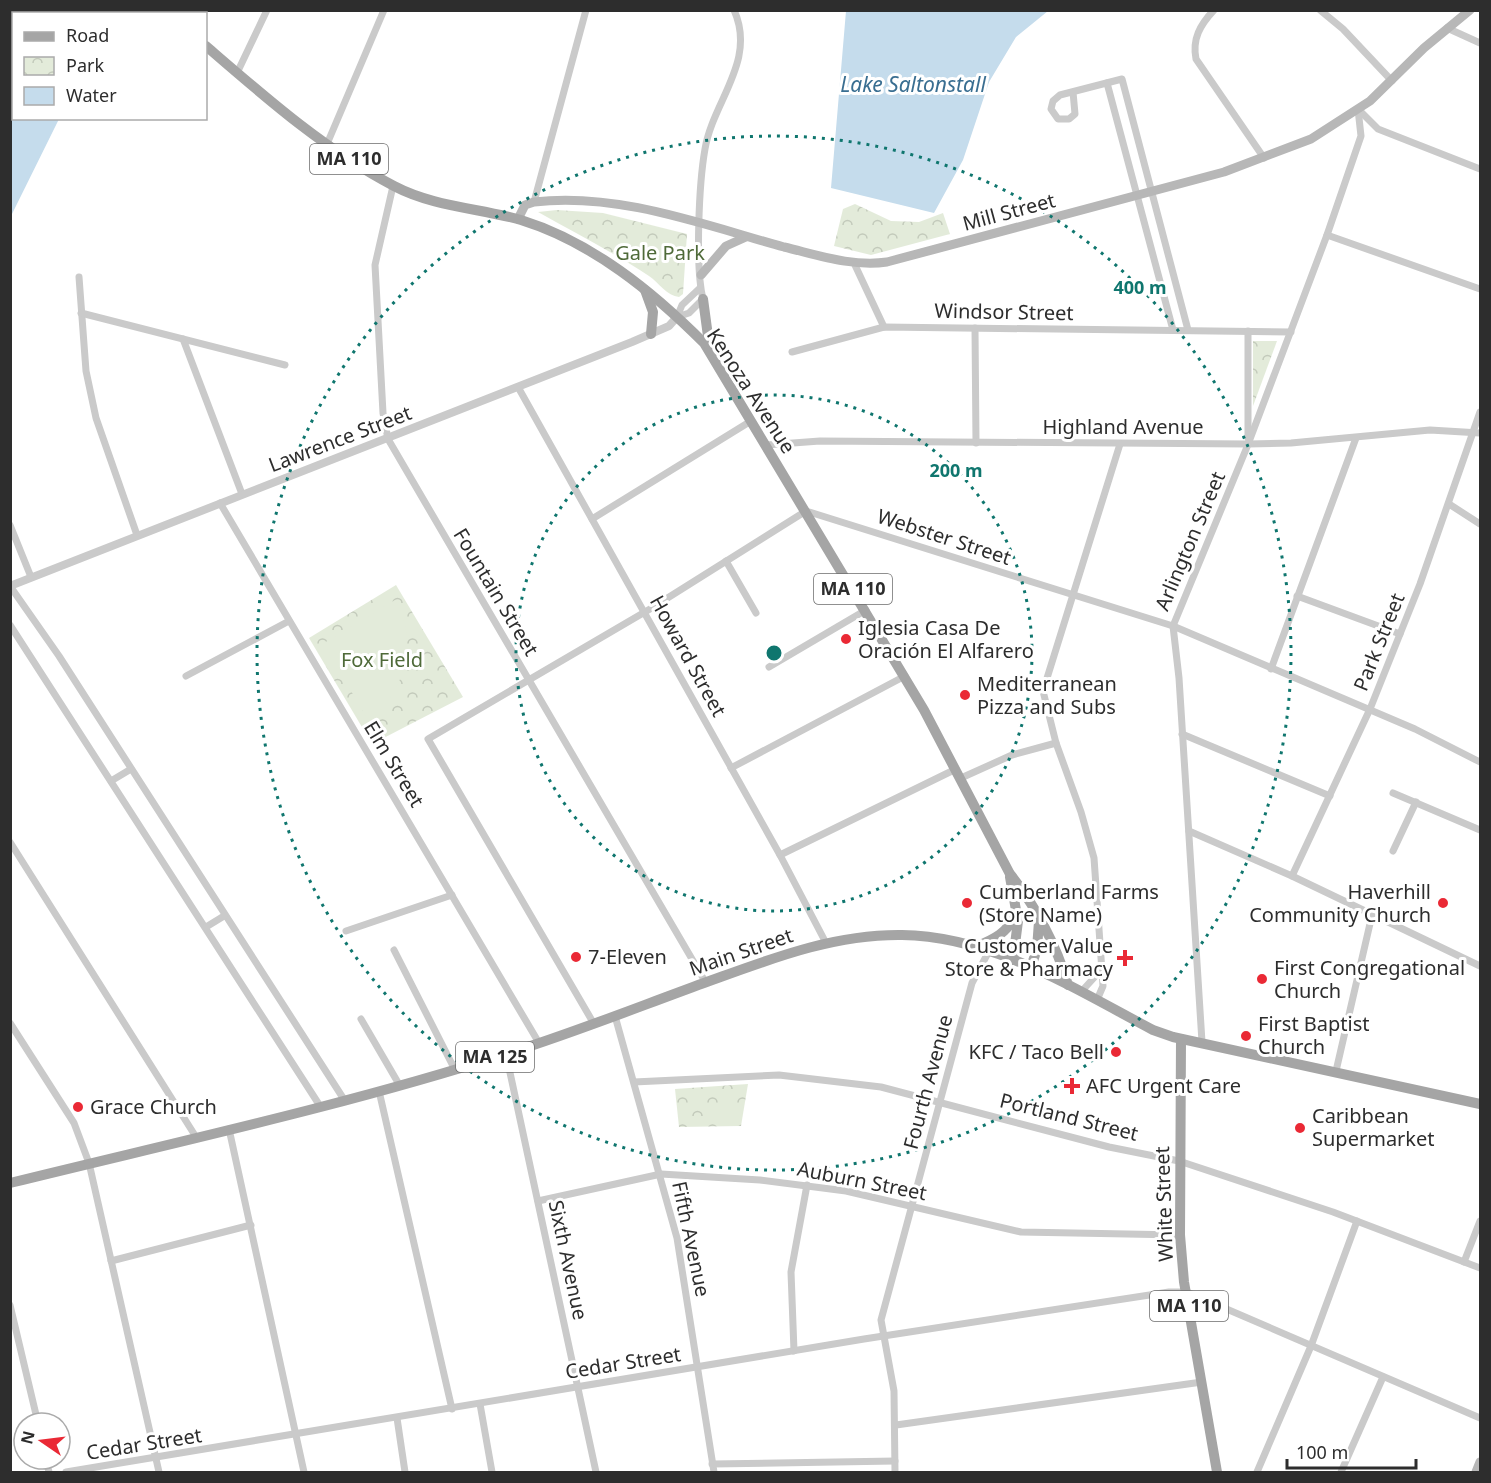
<svg xmlns="http://www.w3.org/2000/svg" width="1491" height="1483" font-family="'Noto Sans',sans-serif">
	<defs>
		<pattern id="park-crowns" width="20" height="18" patternUnits="userSpaceOnUse" patternTransform="scale(1.5)"><rect width="20" height="18" fill="#e3ebda"/><path d="M2 6a3 3 0 1 1 6 0M12 15a3 3 0 1 1 6 0" fill="none" stroke="#c3cabb"/></pattern>
	</defs>
	<rect width="100%" height="100%" fill="#fff"/>
	<!-- park -->
	<g fill="url(#park-crowns)">
		<path d="M855 204 891 221 919 222 943 213 950 234 871 255 834 246 843 209Z"/>
		<path d="M557 210 603 213 687 234 683 294 679 297C667 296 659 283 649 276 613 252 575 233 538 212Z"/>
		<path d="M1253 341H1277L1253 406Z"/>
		<path d="M396 585 463 697 372 744 309 638Z"/>
		<path d="M748 1084 741 1126 679 1127 675 1089Z"/>
	</g>
	<!-- pitch -->
	<g fill="#e3ebda">
		<path d="M395 600C419 640 405 694 368 721L324 643Z"/>
		<rect x="719" y="1093" width="17" height="29"/>
	</g>
	<!-- water -->
	<g fill="#c5dcec">
		<path d="M846 11H1048L1016 37 989 82 963 160 934 213 831 188Z"/>
		<path d="M13 64 14 118 59 119 11 216 10 68Z"/>
	</g>
	<g fill="none" stroke-linecap="round" stroke-linejoin="round">
		<!-- minor -->
		<g stroke="#cacaca" stroke-width="7">
			<path d="M1214 10C1200 25 1192 39 1196 59L1264 158"/>
			<path d="M1320 10 1343 29 1392 81"/>
			<path d="M1447 28 1480 43"/>
			<path d="M237 73 267 10"/>
			<path d="M1107 83 1173 330"/>
			<path d="M1073 92 1075 114 1069 119H1058L1051 109 1053 101 1060 95 1122 79 1188 330"/>
			<path d="M1358 109 1378 129 1480 169"/>
			<path d="M327 144 384 10"/>
			<path d="M393 186 375 265 383 413 388 439 706 983"/>
			<path d="M534 202 586 10"/>
			<path d="M1327 235 1480 289"/>
			<path d="M854 263 884 327"/>
			<path d="M79 277 86 371 96 418 137 535"/>
			<path d="M81 313 285 365"/>
			<path d="M677 317 689 313 703 299C695 267 699 183 705 149 713 101 757 61 734 10"/>
			<path d="M677 317 682 305 700 288"/>
			<path d="M975 328 976 443"/>
			<path d="M183 339 242 494"/>
			<path d="M792 352 884 327 1291 332"/>
			<path d="M518 387 780 855 826 943"/>
			<path d="M1248 438V331"/>
			<path d="M766 445 820 441 1248 444 1291 443 1430 430 1480 433"/>
			<path d="M220 503 539 1043"/>
			<path d="M1449 504 1480 524"/>
			<path d="M592 519 751 421"/>
			<path d="M10 525 31 577"/>
			<path d="M726 561 756 613"/>
			<path d="M10 586 59 656 345 1101"/>
			<path d="M1297 596 1400 634"/>
			<path d="M10 625 320 1106"/>
			<path d="M769 667 866 610"/>
			<path d="M1271 669 1356 438"/>
			<path d="M186 676 289 621"/>
			<path d="M1182 734 1330 796"/>
			<path d="M731 768 905 676"/>
			<path d="M961 778 1012 755 1056 743"/>
			<path d="M111 781 131 769"/>
			<path d="M1393 793 1480 830"/>
			<path d="M1189 831 1292 876 1480 966"/>
			<path d="M10 842 196 1137"/>
			<path d="M1393 851 1416 802"/>
			<path d="M780 855 956 769"/>
			<path d="M1292 876 1370 709 1420 584 1480 412"/>
			<path d="M206 927 224 916"/>
			<path d="M346 931 452 895"/>
			<path d="M394 950 455 1070"/>
			<path d="M1081 992 1101 970"/>
			<path d="M1097 1000 1103 986 1094 858 1081 812 1056 743 1043 691 1120 444"/>
			<path d="M615 1016 677 1238 714 1472"/>
			<path d="M361 1019 400 1086"/>
			<path d="M10 1023 74 1123 89 1163 159 1472"/>
			<path d="M594 1024 428 739 650 609 806 511 1173 626 1415 729 1480 762"/>
			<path d="M1202 1042 1179 678 1173 626 1247 447 1327 235 1361 136 1358 109"/>
			<path d="M506 1054 596 1472"/>
			<path d="M1336 1071 1372 915"/>
			<path d="M634 1082 779 1075 881 1087 1109 1147 1179 1161 1333 1212 1480 1268"/>
			<path d="M379 1091 452 1409"/>
			<path d="M229 1129 304 1472"/>
			<path d="M538 1201 661 1174 760 1180 846 1191 1021 1232 1180 1235"/>
			<path d="M111 1261 251 1225"/>
			<path d="M1464 1262 1480 1221"/>
			<path d="M10 1305 38 1423"/>
			<path d="M794 1351 791 1272 807 1185"/>
			<path d="M480 1404 492 1472"/>
			<path d="M397 1418 405 1472"/>
			<path d="M896 1425 1202 1382"/>
			<path d="M46 1459 49 1472"/>
			<path d="M712 1464 895 1461"/>
			<path d="M66 1472 864 1339 1169 1292H1187L1480 1418"/>
			<path d="M895 1472 894 1391 881 1320 972 983 989 951"/>
			<path d="M1257 1472 1311 1346 1357 1221"/>
			<path d="M1341 1472 1383 1377"/>
		</g>
		<!-- tertiary -->
		<path stroke="#cacaca" stroke-width="8" d="M10 586 632 342 669 326 677 317"/>
		<!-- secondary -->
		<g stroke="#b7b7b7" stroke-width="9">
			<path d="M82 10 117 14"/>
			<path d="M518 219 525 205 534 202C618 192 704 225 784 247 818 255 852 267 887 262L1224 172 1311 139 1370 101 1424 48 1470 10"/>
			<path d="M701 275 726 246 746 237"/>
			<path d="M1476 1472 1480 1462"/>
		</g>
		<!-- primary -->
		<g stroke="#a5a5a5" stroke-width="10">
			<path d="M164 10 168 14"/>
			<path d="M206 46C265 97 325 150 394 186 434 207 479 208 521 220 592 242 653 292 704 343L924 710 1010 874C1035 905 1057 946 1068 985"/>
			<path d="M645 290 653 312 651 334"/>
			<path d="M703 299 710 351"/>
			<path d="M1010 877 1018 921 1013 960"/>
			<path d="M975 947C995 939 1007 933 1017 913"/>
			<path d="M1031 967 1037 949 1039 921"/>
			<path d="M1181 1039 1180 1235 1184 1282 1217 1472"/>
			<path d="M10 1183C176 1142 343 1106 506 1054 573 1033 638 1007 704 983 768 960 832 934 902 935 992 936 1075 989 1153 1030L1173 1037 1480 1104"/>
		</g>
	</g>
	<!-- distance rings -->
	<g fill="none" stroke="#0f766e" stroke-width="3" stroke-dasharray="3 6">
		<circle cx="774" cy="653" r="258"/>
		<circle cx="774" cy="653" r="517"/>
	</g>
	<!-- markers -->
	<g fill="#ea2935" stroke="#fff" stroke-width="2">
		<circle cx="846" cy="639" r="6"/>
		<circle cx="965" cy="695" r="6"/>
		<circle cx="967" cy="903" r="6"/>
		<circle cx="1443" cy="903" r="6"/>
		<circle cx="576" cy="957" r="6"/>
		<path d="M1122 949h6v6h6v6h-6v6h-6v-6h-6v-6h6z"/>
		<circle cx="1262" cy="979" r="6"/>
		<circle cx="1246" cy="1036" r="6"/>
		<circle cx="1116" cy="1052" r="6"/>
		<path d="M1069 1077h6v6h6v6h-6v6h-6v-6h-6v-6h6z"/>
		<circle cx="78" cy="1107" r="6"/>
		<circle cx="1300" cy="1128" r="6"/>
	</g>
	<g text-anchor="middle" stroke-width="6" stroke-linejoin="round" paint-order="stroke">
		<!-- shield labels -->
		<g fill="#fff" stroke="#6c6c6c" stroke-width="1.5">
			<rect x="310" y="144" width="78" height="30" rx="4.5"/>
			<rect x="814" y="574" width="78" height="30" rx="4.5"/>
			<rect x="456" y="1042" width="78" height="30" rx="4.5"/>
			<rect x="1150" y="1291" width="78" height="30" rx="4.5"/>
		</g>
		<g font-size="18" font-weight="bold" fill="#2d2d2d">
			<text x="349" y="165">MA 110</text>
			<text x="853" y="595">MA 110</text>
			<text x="495" y="1063">MA 125</text>
			<text x="1189" y="1312">MA 110</text>
		</g>
		<!-- street labels -->
		<g font-size="20" fill="#2d2d2d" stroke="#fff">
			<text transform="translate(1009 212) rotate(-15)" y="7">Mill Street</text>
			<text transform="translate(1004 312) rotate(1)" y="7">Windsor Street</text>
			<text transform="translate(751 391) rotate(57)" y="7">Kenoza Avenue</text>
			<text x="1123" y="434">Highland Avenue</text>
			<text transform="translate(340 439) rotate(-21)" y="7">Lawrence Street</text>
			<text transform="translate(944 537) rotate(18)" y="7">Webster Street</text>
			<text transform="translate(1190 541) rotate(-67)" y="7">Arlington Street</text>
			<text transform="translate(496 592) rotate(59)" y="7">Fountain Street</text>
			<text transform="translate(1379 642) rotate(-68)" y="7">Park Street</text>
			<text transform="translate(688 656) rotate(61)" y="7">Howard Street</text>
			<text transform="translate(394 764) rotate(59)" y="7">Elm Street</text>
			<text transform="translate(741 952) rotate(-19)" y="7">Main Street</text>
			<text transform="translate(928 1082) rotate(-75)" y="7">Fourth Avenue</text>
			<text transform="translate(1069 1117) rotate(14)" y="7">Portland Street</text>
			<text transform="translate(862 1181) rotate(11)" y="7">Auburn Street</text>
			<text transform="translate(1164 1204) rotate(-92)" y="7">White Street</text>
			<text transform="translate(691 1239) rotate(78)" y="7">Fifth Avenue</text>
			<text transform="translate(568 1260) rotate(78)" y="7">Sixth Avenue</text>
			<text transform="translate(623 1363) rotate(-9)" y="7">Cedar Street</text>
			<text transform="translate(144 1444) rotate(-9)" y="7">Cedar Street</text>
		</g>
		<!-- park labels -->
		<g font-size="20" fill="#4f6a39" stroke="#fff">
			<text x="660" y="260">Gale Park</text>
			<text x="382" y="667">Fox Field</text>
		</g>
		<!-- poi labels -->
		<g font-size="20" fill="#2d2d2d" stroke="#fff" text-anchor="start">
			<text x="858" y="635">Iglesia Casa De<tspan x="858" dy="23">Oración El Alfarero</tspan></text>
			<text x="977" y="691">Mediterranean<tspan x="977" dy="23">Pizza and Subs</tspan></text>
			<text x="979" y="899">Cumberland Farms<tspan x="979" dy="23">(Store Name)</tspan></text>
			<text x="1431" y="899" text-anchor="end">Haverhill<tspan x="1431" dy="23">Community Church</tspan></text>
			<text x="1113" y="953" text-anchor="end">Customer Value<tspan x="1113" dy="23">Store &amp; Pharmacy</tspan></text>
			<text x="588" y="964">7-Eleven</text>
			<text x="1274" y="975">First Congregational<tspan x="1274" dy="23">Church</tspan></text>
			<text x="1258" y="1031">First Baptist<tspan x="1258" dy="23">Church</tspan></text>
			<text x="1104" y="1059" text-anchor="end">KFC / Taco Bell</text>
			<text x="1086" y="1093">AFC Urgent Care</text>
			<text x="90" y="1114">Grace Church</text>
			<text x="1312" y="1123">Caribbean<tspan x="1312" dy="23">Supermarket</tspan></text>
		</g>
		<!-- water labels -->
		<g font-size="21" font-style="italic" fill="#396e91" stroke="#fff">
			<text x="913" y="92">Lake Saltonstall</text>
		</g>
	</g>
	<circle cx="774" cy="653" r="9" fill="#0f766e" stroke="#fff" stroke-width="3"/>
	<g font-size="18" text-anchor="middle" font-weight="bold" fill="#0f766e" stroke="#fff" stroke-width="6" stroke-linejoin="round" paint-order="stroke">
		<text x="1140" y="294">400 m</text>
		<text x="956" y="477">200 m</text>
	</g>
	<!-- border -->
	<rect width="1491" height="1483" fill="none" stroke="#2d2d2d" stroke-width="24"/>
	<!-- legend -->
	<rect x="12" y="12" width="195" height="108" fill="#ffffff" stroke="#ababab" stroke-width="1.5"/>
	<rect x="24" y="32" width="30" height="9" fill="#a5a5a5" stroke="#ababab" stroke-width="1.5"/>
	<text x="66" y="42" font-size="18" fill="#2d2d2d">Road</text>
	<rect x="24" y="57" width="30" height="18" fill="url(#park-crowns)" stroke="#ababab" stroke-width="1.5"/>
	<text x="66" y="72" font-size="18" fill="#2d2d2d">Park</text>
	<rect x="24" y="87" width="30" height="18" fill="#c5dcec" stroke="#ababab" stroke-width="1.5"/>
	<text x="66" y="102" font-size="18" fill="#2d2d2d">Water</text>
	<!-- north arrow -->
	<g transform="translate(42 1441) rotate(284)"><circle r="28" fill="#ffffff" stroke="#ababab" stroke-width="1.5"/>
	<path d="M0-4.5L10 22L0 15L-10 22Z" fill="#ea2935"/>
	<text y="-9" font-size="16" font-weight="bold" text-anchor="middle" fill="#2d2d2d">N</text>
	</g>
	<!-- scale -->
	<path d="M1287 1459v9h129v-9" fill="none" stroke="#2d2d2d" stroke-width="3"/>
	<text x="1296" y="1459" font-size="18" fill="#2d2d2d" stroke="#ffffff" stroke-width="4.5" paint-order="stroke">100 m</text>
</svg>
